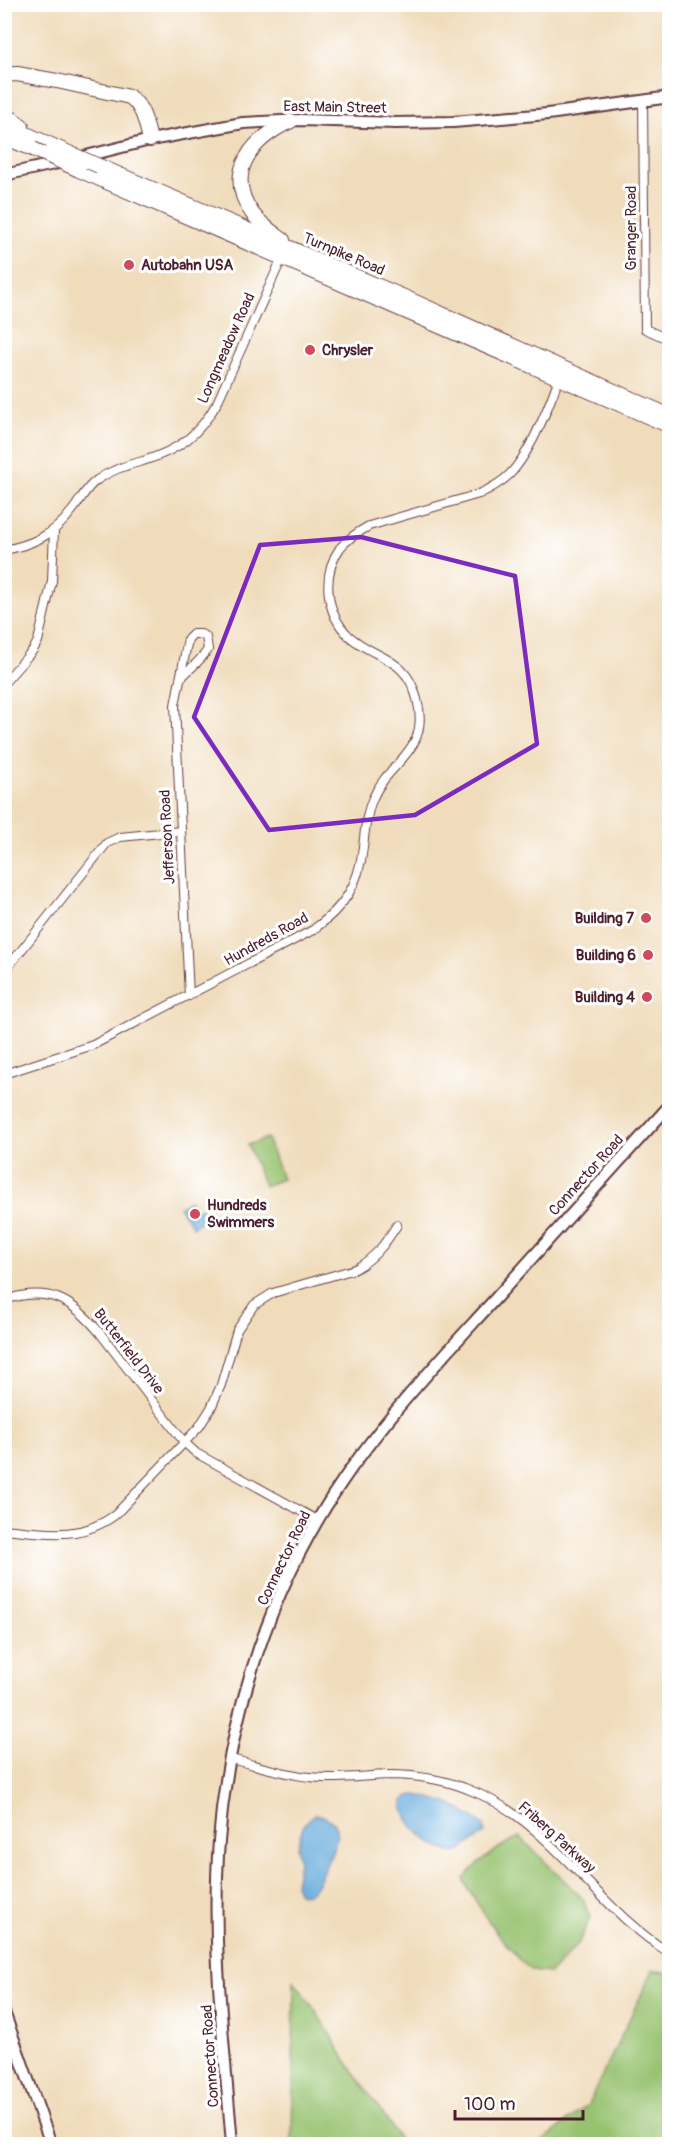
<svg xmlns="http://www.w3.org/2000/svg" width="674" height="2149" font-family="Pangolin,sans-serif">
	<rect width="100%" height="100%" fill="#fff"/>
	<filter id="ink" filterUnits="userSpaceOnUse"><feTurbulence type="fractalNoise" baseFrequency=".0167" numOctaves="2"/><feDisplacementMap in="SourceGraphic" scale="12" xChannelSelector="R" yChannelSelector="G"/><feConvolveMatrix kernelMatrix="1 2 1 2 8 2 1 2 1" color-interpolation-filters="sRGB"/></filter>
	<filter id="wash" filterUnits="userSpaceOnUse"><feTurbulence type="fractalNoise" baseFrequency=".008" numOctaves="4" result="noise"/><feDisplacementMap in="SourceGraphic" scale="24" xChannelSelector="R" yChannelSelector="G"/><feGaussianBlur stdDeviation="1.35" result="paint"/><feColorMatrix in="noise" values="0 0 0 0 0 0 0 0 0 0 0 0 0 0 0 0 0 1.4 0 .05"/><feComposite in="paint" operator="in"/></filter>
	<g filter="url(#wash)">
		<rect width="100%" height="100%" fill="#f0dcbb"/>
		<!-- green -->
		<g fill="#97c26f" stroke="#70704d" stroke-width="1.5">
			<path d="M267 1138 282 1179 264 1186 248 1145Z"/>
			<path d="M520 1837 583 1899 590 1918 578 1944 550 1973 532 1971 521 1961 495 1931 470 1892 464 1879C478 1861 500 1845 520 1837Z"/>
			<path d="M653 1970 669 1973V2144H539L588 2105Z"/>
			<path d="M294 1981C318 2010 334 2043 355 2074 371 2097 389 2119 401 2144H292Z"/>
		</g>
		<!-- water -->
		<g fill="#67acdd" stroke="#586684" stroke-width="1.5">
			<path d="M189 1200 197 1211 202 1208 208 1217 193 1227 179 1207Z"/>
			<path d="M414 1795C441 1798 463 1809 484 1825L485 1833 457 1853C434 1851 403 1825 403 1801L407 1797Z"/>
			<path d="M314 1814C351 1820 334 1847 324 1869 320 1876 319 1885 313 1890 309 1894 305 1894 299 1893L295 1885 299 1861 297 1847 303 1826Z"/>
		</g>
	</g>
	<g filter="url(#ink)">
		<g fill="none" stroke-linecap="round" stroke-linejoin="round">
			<!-- street casing -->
			<g stroke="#633b41" stroke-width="10">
				<g id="street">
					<path d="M643 100 645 329 670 340"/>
					<path d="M4 550C31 545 54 535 71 512 80 502 85 488 97 480 111 470 126 465 143 461 179 450 199 435 217 403L282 258"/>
					<path d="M182 677C191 667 201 661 208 649L206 637 201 634H193L188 639 175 705 189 996"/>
					<path d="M4 683 33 650 38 641 52 581 54 530"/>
					<path d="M4 972 107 843 120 837 181 831"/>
					<path d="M4 1074 93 1045 313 930C344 907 359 886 363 847 365 831 366 813 373 798 389 760 431 752 417 699 406 656 376 660 349 636 326 614 321 575 340 548 348 538 358 532 369 526L479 494C490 489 501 483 510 474 530 453 549 406 559 378"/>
					<path d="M4 1300C49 1286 72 1299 100 1333L184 1442 196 1453 317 1520"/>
					<path d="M4 1529C45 1533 80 1541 115 1515L199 1427 211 1408 221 1385 237 1330 254 1305 273 1293 355 1269C375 1258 385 1244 397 1225"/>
					<path d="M230 1759C256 1765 283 1774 310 1777 336 1780 362 1776 388 1775 419 1775 449 1780 477 1793 553 1825 599 1911 670 1953"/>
				</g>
			</g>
			<!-- secondary casing -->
			<g stroke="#633b41" stroke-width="14">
				<g id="secondary">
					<path d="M78 158 150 140 243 123 301 120 396 123 453 122 548 114 670 97"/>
					<path d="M4 175 63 162"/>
					<path d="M4 2012 51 2144"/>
					<path d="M232 2144C224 2044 211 1942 219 1841 227 1730 262 1614 319 1518 364 1441 426 1375 486 1309 547 1241 608 1173 670 1105"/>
				</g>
			</g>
			<!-- highway casing -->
			<g stroke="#633b41" stroke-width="16">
				<g id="highway">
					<path d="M4 75 17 74 57 81 130 97C144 108 146 124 150 140"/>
					<path d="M4 110 8 116 22 126"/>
					<path d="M4 124 53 146"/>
					<path d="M4 137 33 149"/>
					<path d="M99 166 404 297 670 416"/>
					<path d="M79 170 670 426"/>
					<path d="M283 240C272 232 260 224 252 213 223 171 254 138 291 121"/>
				</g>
			</g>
			<!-- street -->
			<use href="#street" stroke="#fff" stroke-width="8"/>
			<!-- secondary -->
			<use href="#secondary" stroke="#fff" stroke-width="10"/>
			<!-- highway -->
			<use href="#highway" stroke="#fff" stroke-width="14"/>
			<!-- highway-bridge casing -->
			<g stroke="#633b41" stroke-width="16" stroke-linecap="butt">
				<g id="highway-bridge">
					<path d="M53 146 99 166"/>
					<path d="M33 149 79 170"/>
				</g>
			</g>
			<!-- highway-bridge -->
			<use href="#highway-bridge" stroke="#fff" stroke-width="14"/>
		</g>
	</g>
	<!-- marked area -->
	<path fill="none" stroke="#7b2cbf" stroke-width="4.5" stroke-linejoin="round" d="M361 537 515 576 537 744 415 815 269 830 194 717 260 545Z"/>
	<!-- markers -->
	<g fill="#d1495b" stroke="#fff" stroke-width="2">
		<circle cx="129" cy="265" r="6"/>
		<circle cx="310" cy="350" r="6"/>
		<circle cx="646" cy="918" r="6"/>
		<circle cx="648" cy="955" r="6"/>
		<circle cx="647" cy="997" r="6"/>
		<circle cx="195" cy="1214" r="6"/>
	</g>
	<g text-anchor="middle" stroke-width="6" stroke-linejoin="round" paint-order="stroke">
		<!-- street labels -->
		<g font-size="15" fill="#4a1f2b" stroke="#fff">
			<text transform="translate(335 107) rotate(1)" y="5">East Main Street</text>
			<text transform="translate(631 228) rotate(-90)" y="5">Granger Road</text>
			<text transform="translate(344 254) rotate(23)" y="5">Turnpike Road</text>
			<text transform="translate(226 348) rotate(-66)" y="5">Longmeadow Road</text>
			<text transform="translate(167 837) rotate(-93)" y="5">Jefferson Road</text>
			<text transform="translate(266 939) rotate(-29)" y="5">Hundreds Road</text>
			<text transform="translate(586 1175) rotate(-48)" y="5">Connector Road</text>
			<text transform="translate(129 1351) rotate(52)" y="5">Butterfield Drive</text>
			<text transform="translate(284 1558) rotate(-64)" y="5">Connector Road</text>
			<text transform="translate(557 1837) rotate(42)" y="5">Friberg Parkway</text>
			<text transform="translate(210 2056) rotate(-94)" y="5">Connector Road</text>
		</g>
		<!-- poi labels -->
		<g font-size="15" font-weight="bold" fill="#4a1f2b" stroke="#fff" text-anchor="start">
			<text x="141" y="270">Autobahn USA</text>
			<text x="322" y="355">Chrysler</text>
			<text x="634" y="923" text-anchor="end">Building 7</text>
			<text x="636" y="960" text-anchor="end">Building 6</text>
			<text x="635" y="1002" text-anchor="end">Building 4</text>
			<text x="207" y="1210">Hundreds<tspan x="207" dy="17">Swimmers</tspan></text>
		</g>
	</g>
	<!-- margin -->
	<rect width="674" height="2149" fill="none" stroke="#fff" stroke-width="24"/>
	<!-- scale -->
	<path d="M455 2110v9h128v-9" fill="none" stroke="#4a1f2b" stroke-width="3"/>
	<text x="464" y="2110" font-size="18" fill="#4a1f2b" stroke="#ffffff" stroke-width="4.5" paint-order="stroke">100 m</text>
</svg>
